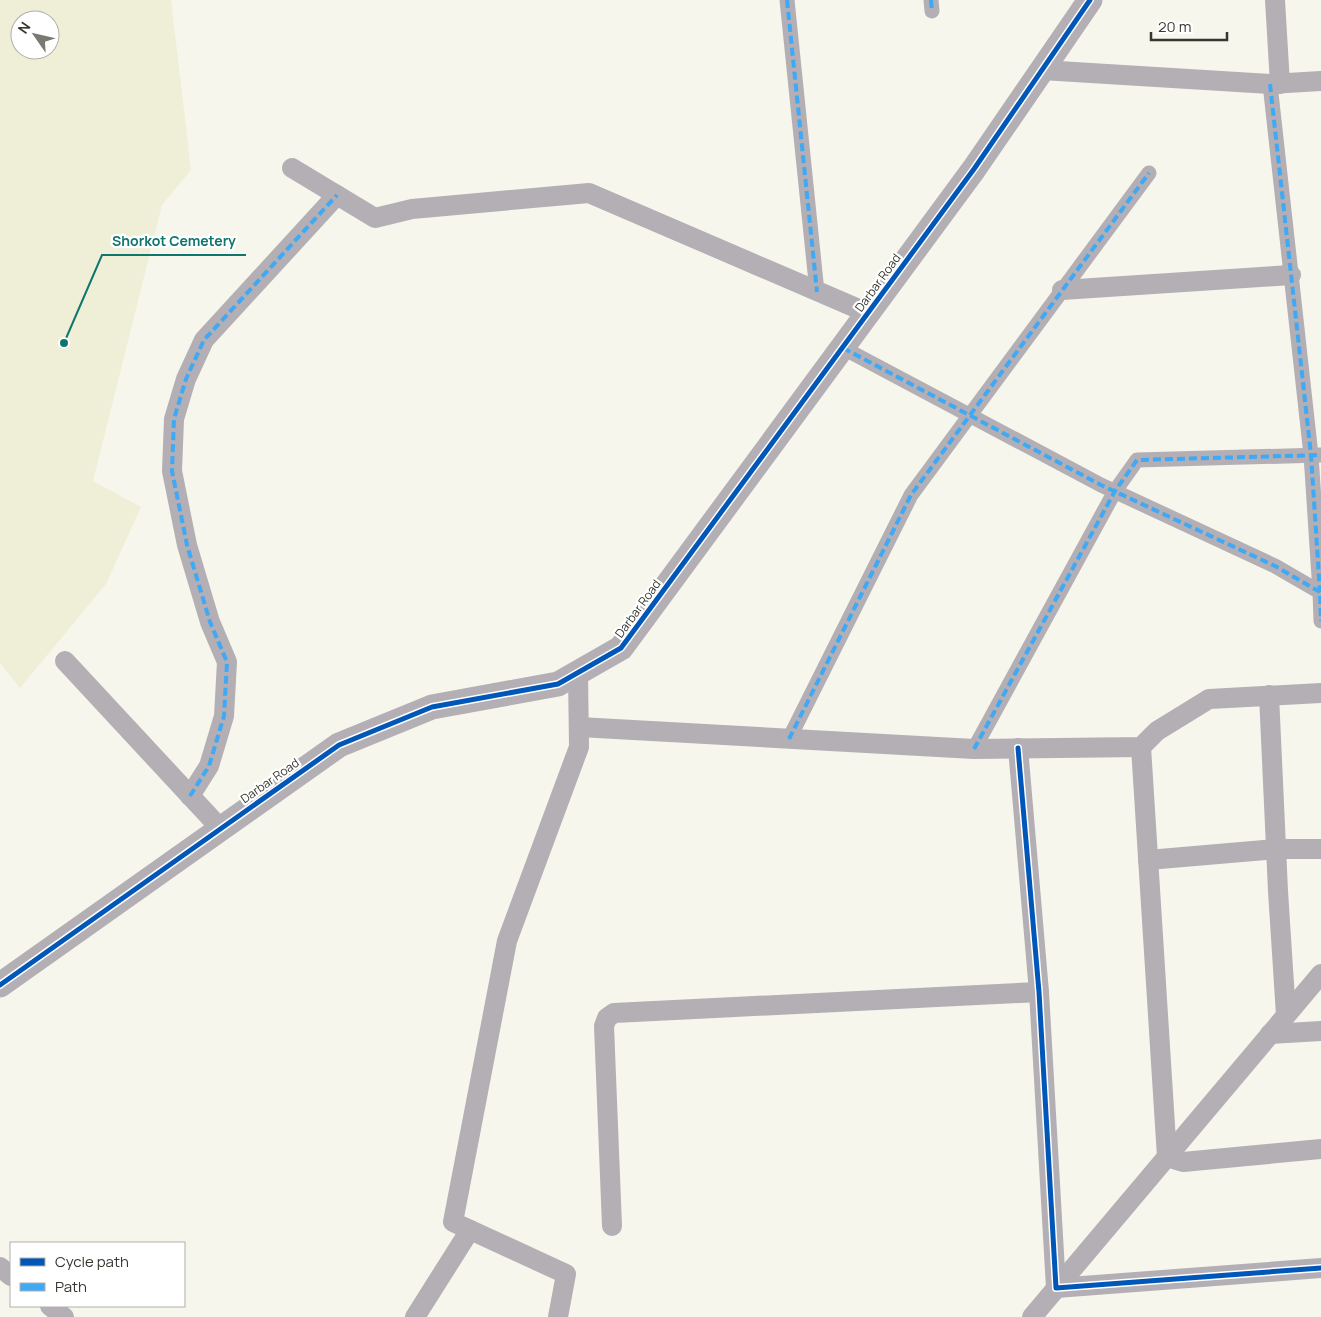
<svg xmlns="http://www.w3.org/2000/svg" width="1321" height="1317" font-family="Manrope,sans-serif">
	<rect width="100%" height="100%" fill="#f6f6ec"/>
	<!-- green -->
	<path fill="#efefd8" fill-rule="evenodd" d="M0 0H171L191 170 162 205 93 481 141 507 106 584 20 688 0 663ZM20 20H50V50H20Z"/>
	<g fill="none" stroke-linecap="round" stroke-linejoin="round">
		<!-- pedestrian -->
		<g stroke="#b3afb4" stroke-width="15">
			<path d="M787 0 817 292"/>
			<path d="M931 0 932 11"/>
			<path d="M1270 84 1311 455 1320 592"/>
			<path d="M843 348 1101 485 1275 566 1320 592 1321 621"/>
			<path d="M789 739 911 495 1149 173"/>
			<path d="M974 749 1115 491 1137 460 1321 455"/>
		</g>
		<!-- minor -->
		<g stroke="#b3afb4" stroke-width="20">
			<path d="M1275 0 1280 84"/>
			<path d="M1042 70 1270 84 1321 81"/>
			<path d="M292 168 375 218 412 209 589 193 868 313"/>
			<path d="M1062 290 1291 275"/>
			<path d="M65 661 221 829"/>
			<path d="M1269 695 1278 891 1286 1015"/>
			<path d="M579 727 974 749 1141 747 1157 731 1209 699 1321 693"/>
			<path d="M1141 747 1167 1157 1183 1162 1321 1149"/>
			<path d="M1018 748 1039 992 1056 1288 1321 1268"/>
			<path d="M190 796 209 766 224 716 227 662 210 622 187 545 172 471 174 419 186 379 204 340 337 195"/>
			<path d="M1148 860 1276 849H1321"/>
			<path d="M1270 1034 1321 1031"/>
			<path d="M612 1226 604 1026 607 1018 614 1013 1039 992"/>
			<path d="M0 1267 11 1276"/>
			<path d="M50 1306 64 1317"/>
			<path d="M415 1317 470 1230"/>
			<path d="M558 1317 566 1274 453 1222 507 941 579 747 578 673"/>
			<path d="M1032 1317 1321 974"/>
		</g>
		<!-- tertiary -->
		<path stroke="#b3afb4" stroke-width="25" d="M0 985 339 745 432 707 558 684 621 648 974 169 1090 0"/>
		<!-- quiet -->
		<g stroke="#3fa9f5" stroke-width="4" stroke-dasharray="8 4" stroke-linecap="butt">
			<path d="M787 0 817 292"/>
			<path d="M931 0 932 11"/>
			<path d="M1270 84 1311 455 1320 592"/>
			<path d="M843 348 1101 485 1275 566 1320 592 1321 621"/>
			<path d="M789 739 911 495 1149 173"/>
			<path d="M974 749 1115 491 1137 460 1321 455"/>
			<path d="M190 796 209 766 224 716 227 662 210 622 187 545 172 471 174 419 186 379 204 340 337 195"/>
		</g>
		<!-- cycleway casing -->
		<g stroke="#fff" stroke-width="8">
			<g id="cycleway">
				<path d="M1018 748 1039 992 1056 1288 1321 1268"/>
				<path d="M0 985 339 745 432 707 558 684 621 648 974 169 1090 0"/>
			</g>
		</g>
		<!-- cycleway -->
		<use href="#cycleway" stroke="#0057b8" stroke-width="5"/>
	</g>
	<g text-anchor="middle" stroke-width="4.5" stroke-linejoin="round" paint-order="stroke">
		<!-- street labels -->
		<g font-size="12" fill="#373730" stroke="#fff">
			<text transform="translate(878 283) rotate(-54)" y="4">Darbar Road</text>
			<text transform="translate(638 609) rotate(-54)" y="4">Darbar Road</text>
			<text transform="translate(270 781) rotate(-35)" y="4">Darbar Road</text>
		</g>
	</g>
	<!-- callouts -->
	<path fill="none" stroke="#0f766e" stroke-width="2" d="M64 343L102 255H246"/>
	<circle fill="#0f766e" stroke="#fff" stroke-width="2" cx="64" cy="343" r="5"/>
	<g font-size="14" text-anchor="middle" font-weight="bold" fill="#0f766e" stroke="#fff" stroke-width="4.5" stroke-linejoin="round" paint-order="stroke">
		<text x="174" y="246">Shorkot Cemetery</text>
	</g>
	<!-- legend -->
	<rect x="10" y="1242" width="175" height="65" fill="#ffffff" stroke="#afafac"/>
	<rect x="20" y="1258" width="25" height="8" fill="#0057b8" stroke="#afafac"/>
	<text x="55" y="1267" font-size="15" fill="#373730">Cycle path</text>
	<rect x="20" y="1283" width="25" height="8" fill="#3fa9f5" stroke="#afafac"/>
	<text x="55" y="1292" font-size="15" fill="#373730">Path</text>
	<!-- north arrow -->
	<g transform="translate(35 35) rotate(304)"><circle r="24" fill="#ffffff" stroke="#afafac"/>
	<path d="M0-4L9 19L0 12L-9 19Z" fill="#7a7a72"/>
	<text y="-8" font-size="14" font-weight="bold" text-anchor="middle" fill="#373730">N</text>
	</g>
	<!-- scale -->
	<path d="M1151 32v8h76v-8" fill="none" stroke="#373730" stroke-width="2.5"/>
	<text x="1158" y="32" font-size="15" fill="#373730" stroke="#ffffff" stroke-width="4" paint-order="stroke">20 m</text>
</svg>
